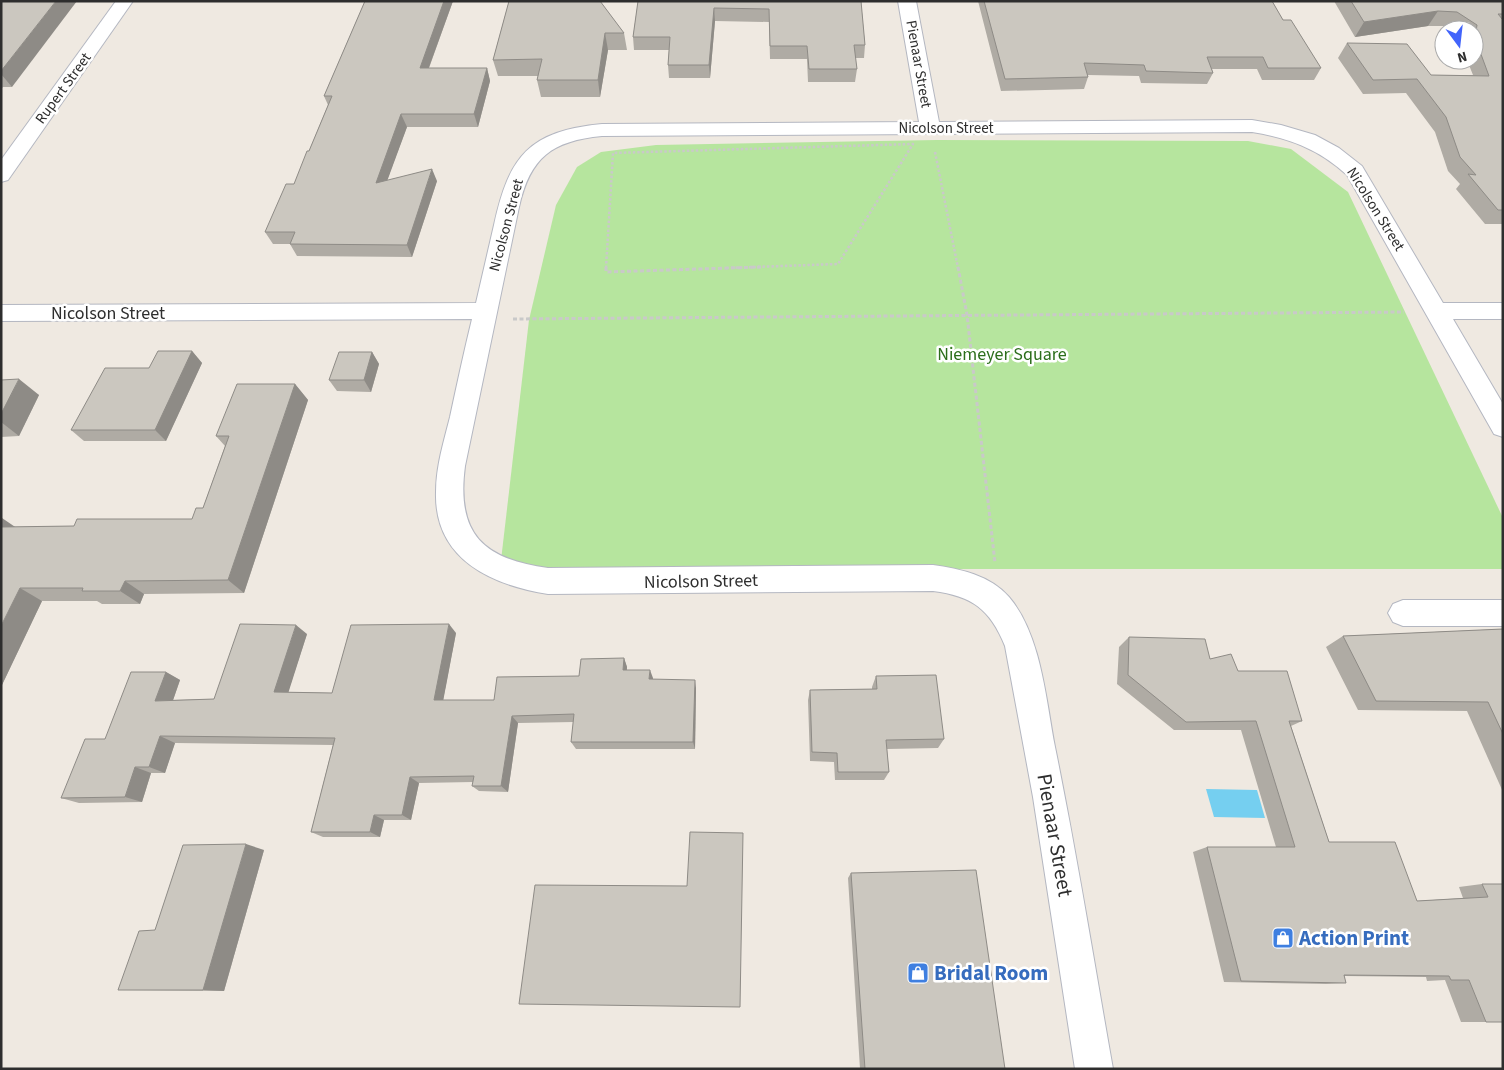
<svg xmlns="http://www.w3.org/2000/svg" width="1504" height="1070" font-family="'Source Sans 3',sans-serif">
	<rect width="100%" height="100%" fill="#efe9e1"/>
	<!-- green -->
	<path fill="#b6e59e" d="M937 140 1248 141 1291 149 1348 192 1503 518V569H500L529 320 556 205 577 167 601 152 656 145Z"/>
	<!-- water -->
	<path fill="#75cff0" d="M1206 789 1257 790 1265 818 1214 817Z"/>
	<g fill="none" stroke-linecap="round" stroke-linejoin="round">
		<!-- minor casing -->
		<g stroke="#b4b7c1" stroke-width="2">
			<g id="minor">
				<path d="M116 1H133L8 180 1 182V160Z"/>
				<path d="M898 1H916L939 122 1252 120 1281 125 1315 135 1339 148 1362 166 1443 303H1503V319H1453L1503 404V437L1494 434 1347 175C1319 149 1289 138 1252 132L602 136C552 141 530 157 519 207L465 466C456 534 483 559 548 568L933 565C960 569 990 575 1009 597 1041 634 1046 700 1055 747 1077 854 1094 962 1113 1069H1075L1033 797 1005 646C990 609 972 596 933 591L548 594C491 585 434 559 436 492 436 466 444 441 450 417 457 384 464 352 472 319L1 321V305L476 303C482 277 488 251 494 225 509 156 529 131 602 124L919 122Z"/>
				<path d="M1403 600H1503V626H1403L1393 622 1388 613 1393 604Z"/>
			</g>
		</g>
		<!-- path-far1 -->
		<g stroke="#c9c9c9" stroke-width="2.5" stroke-dasharray="2.5 2" stroke-linecap="butt">
			<path d="M935 152 958 268"/>
			<path d="M606 268 613 153 913 144 838 264 726 268"/>
		</g>
		<!-- path -->
		<g stroke="#c9c9c9" stroke-width="3" stroke-dasharray="4 2.5" stroke-linecap="butt">
			<path d="M606 267V272L762 267"/>
			<path d="M958 267 967 315 995 563"/>
			<path d="M513 319 1404 312"/>
		</g>
		<!-- minor -->
		<use href="#minor" fill="#fff" fill-rule="evenodd"/>
	</g>
	<!-- wall -->
	<g fill="#afaba4">
		<path d="M1 1 12 87H3L1 89Z"/>
		<path d="M365 1H453L429 68H487L490 81 478 127H407L387 180 437 181 412 257 297 256 290 244H273L265 232 294 184 309 151 328 105 324 96Z"/>
		<path d="M509 1 624 33 627 50H608L600 97H541L537 80 538 76H498L493 60Z"/>
		<path d="M638 1H861L865 45 864 58H855L857 69 855 82H808L807 59H770L769 22 715 21 710 78H669L668 65 669 50H634L633 37Z"/>
		<path d="M978 1H1272L1283 20 1321 68 1314 80H1262L1257 69H1212L1213 73 1207 84 1141 83 1139 76 1088 75V77L1084 89 1001 91Z"/>
		<path d="M1334 1H1503V224H1485L1456 189 1460 184 1448 171 1435 132 1406 93 1363 94 1338 58 1347 43 1431 75H1473L1467 60H1474V30H1453L1447 26H1428L1355 37Z"/>
		<path d="M192 351 202 363 166 441H84L71 430 149 368Z"/>
		<path d="M372 352 379 364 371 392 337 391 329 380Z"/>
		<path d="M1 380 39 395 19 436 1 437Z"/>
		<path d="M295 384 308 400 244 593 144 594 140 604H102L97 601H42L1 687 16 527 74 526 192 519 203 508 225 446 216 436Z"/>
		<path d="M1503 629V792L1467 711 1358 710 1326 647 1343 636Z"/>
		<path d="M456 633 443 700H494L579 676 624 658 627 667V670L653 678V679L696 688 695 749H576L571 742 574 722 518 723 508 792 479 791 472 786 473 782 419 783 411 820H384L380 837H323L311 832 333 745 175 743 165 773H151L142 802 79 803 61 798 105 739 166 672 180 680 173 700 214 699 307 634 288 692 332 693Z"/>
		<path d="M1129 637 1210 659 1238 671 1302 721 1291 726 1329 842 1417 901 1463 898 1459 887 1482 884H1503L1486 1022H1461L1445 980 1427 981 1426 977 1344 976 1346 983 1326 984 1224 982 1193 852 1207 847H1276L1241 730H1174L1117 684 1119 647Z"/>
		<path d="M876 676 944 739 938 748 887 749 889 772 884 780H835L834 762 810 761 808 700 810 690 872 689V687Z"/>
		<path d="M264 850 224 991 118 990Z"/>
		<path d="M851 873 1005 1069H860L848 878Z"/>
	</g>
	<!-- shaded-wall -->
	<g fill="#8e8b86">
		<path d="M56 1H77L12 87 1 74V71Z"/>
		<path d="M444 1H453L424 81 420 68Z"/>
		<path d="M714 8 715 21 710 78 709 65Z"/>
		<path d="M1438 11 1428 26 1355 37 1364 22Z"/>
		<path d="M605 33 608 50 600 97 598 80Z"/>
		<path d="M487 68 490 81 478 127 474 114Z"/>
		<path d="M401 114 407 127 382 195 376 183Z"/>
		<path d="M432 169 437 181 412 257 407 245Z"/>
		<path d="M192 351 202 363 166 441 155 430Z"/>
		<path d="M372 352 379 364 371 392 364 380Z"/>
		<path d="M19 379 39 395 19 436 1 422V414Z"/>
		<path d="M295 384 308 400 244 593 228 580Z"/>
		<path d="M2 518 24 533 1 530V520Z"/>
		<path d="M125 581 144 594 140 604 120 591Z"/>
		<path d="M20 588 42 601 1 687V626Z"/>
		<path d="M449 624 456 633 442 707 434 700Z"/>
		<path d="M296 625 307 634 286 700 274 692Z"/>
		<path d="M624 658 627 667 626 678 623 670Z"/>
		<path d="M650 670 653 678 652 687 649 679Z"/>
		<path d="M166 672 180 680 170 709 155 701Z"/>
		<path d="M695 680 696 688 695 749 693 742Z"/>
		<path d="M512 716 518 723 508 792 501 786Z"/>
		<path d="M160 736 175 743 165 773 149 767Z"/>
		<path d="M135 767 151 773 142 802 125 797Z"/>
		<path d="M410 777 419 783 411 820 402 815Z"/>
		<path d="M374 815 384 820 380 837 370 832Z"/>
		<path d="M246 844 264 850 224 991 203 990Z"/>
	</g>
	<!-- building -->
	<g fill="#cbc7bf" stroke="#8e8b86">
		<path d="M1 1H56L1 71Z"/>
		<path d="M365 1H444L420 68H487L474 114H401L376 183 432 169 407 245 290 244 295 232H265L286 184H294L307 151H309L332 96H324Z"/>
		<path d="M509 1H600L624 33H605L598 80H537L542 59 493 60Z"/>
		<path d="M638 1H861L865 45H854L857 69H809L807 46H770L769 9 714 8 709 65H668L670 37H633Z"/>
		<path d="M984 1H1272L1283 20H1291L1321 68H1268L1263 57H1207L1213 73 1146 71 1144 65 1084 63 1088 77 1005 79Z"/>
		<path d="M1351 1H1503V14H1498L1503 20V210H1498L1468 174 1476 175 1460 157 1446 117 1417 79 1373 80 1347 43 1407 44 1431 75 1489 76 1475 38 1477 25 1457 12 1438 11 1364 22Z"/>
		<path d="M158 351H192L155 430H71L105 368H149Z"/>
		<path d="M339 352H372L364 380H329Z"/>
		<path d="M19 379 1 414V380Z"/>
		<path d="M237 384H295L228 580 125 581 120 591H82L83 588H20L1 626V527L74 526 77 519H192L196 508H203L229 436H216Z"/>
		<path d="M240 624 296 625 274 692 332 693 351 625 449 624 434 700H494L497 677 579 676 581 659 624 658 623 670H650L649 679 695 680 693 742H571L574 714 512 716 501 786H472L474 776 410 777 402 815H374L370 832H311L335 738 160 736 149 767H135L125 797 61 798 85 739H105L131 672H166L155 701 214 699Z"/>
		<path d="M1503 629V734L1488 702 1376 701 1343 636Z"/>
		<path d="M1129 637 1205 639 1210 659 1231 654 1238 671H1287L1302 721H1289L1329 842H1395L1417 901 1488 897 1482 884H1503V1022H1486L1469 980H1451L1449 976 1344 975 1346 983 1241 981 1207 847H1295L1256 721 1186 722 1128 675Z"/>
		<path d="M936 675 944 739 886 740 889 772H838L837 753 812 752 810 690 877 689 876 676Z"/>
		<path d="M690 832 743 833 740 1007 519 1004 535 885 687 886Z"/>
		<path d="M246 844 203 990H118L139 931 155 930 183 845Z"/>
		<path d="M976 870 1005 1069H865L851 873Z"/>
	</g>
	<!-- icons -->
	<defs>
		<g id="shop-square" transform="scale(1.125)"><rect x="-9" y="-9" width="18" height="18" rx="4" fill="#3f7fe0" stroke="#fff"/><path d="M-5-2.5h2.3a2.7 3.5 0 0 1 5.4 0H5L5.5 6h-11ZM-1.5-2.5h3a1.5 2.3 0 0 0-3 0Z" fill="#fff"/></g>
	</defs>
	<g fill-rule="evenodd">
		<use href="#shop-square" x="1283" y="938"/>
		<use href="#shop-square" x="918" y="973"/>
	</g>
	<g text-anchor="middle" stroke-width="5" stroke-linejoin="round" paint-order="stroke">
		<!-- far-street labels -->
		<g font-size="15" fill="#2e2e2e" stroke="#fff">
			<text transform="translate(919 64) rotate(80)" y="5">Pienaar Street</text>
			<text transform="translate(63 88) rotate(-54)" y="5">Rupert Street</text>
			<text x="946" y="133">Nicolson Street</text>
			<text transform="translate(1376 209) rotate(58)" y="5">Nicolson Street</text>
			<text transform="translate(506 225) rotate(-75)" y="5">Nicolson Street</text>
		</g>
		<!-- street labels -->
		<g font-size="18" fill="#2e2e2e" stroke="#fff">
			<text x="108" y="319">Nicolson Street</text>
			<text transform="translate(701 581) rotate(-1)" y="6">Nicolson Street</text>
		</g>
		<!-- park labels -->
		<g font-size="18" fill="#2c6e1b" stroke="#fff">
			<text x="1002" y="360">Niemeyer Square</text>
		</g>
		<!-- near-street labels -->
		<g font-size="21" fill="#2e2e2e" stroke="#fff">
			<text transform="translate(1055 835) rotate(80)" y="7">Pienaar Street</text>
		</g>
		<!-- near-shop labels -->
		<g font-size="21" font-weight="bold" fill="#366cbe" stroke="#fff" text-anchor="start">
			<text x="1299" y="945">Action Print</text>
			<text x="934" y="980">Bridal Room</text>
		</g>
	</g>
	<!-- border -->
	<rect width="1504" height="1070" fill="none" stroke="#2e2e2e" stroke-width="5"/>
	<!-- north arrow -->
	<g transform="translate(1459 45) rotate(165)"><circle r="24" fill="#ffffff" stroke="#ababab"/>
	<path d="M0-4L9 19L0 12L-9 19Z" fill="#4264fb"/>
	<text y="-8" font-size="14" font-weight="bold" text-anchor="middle" fill="#2e2e2e">N</text>
	</g>
</svg>
